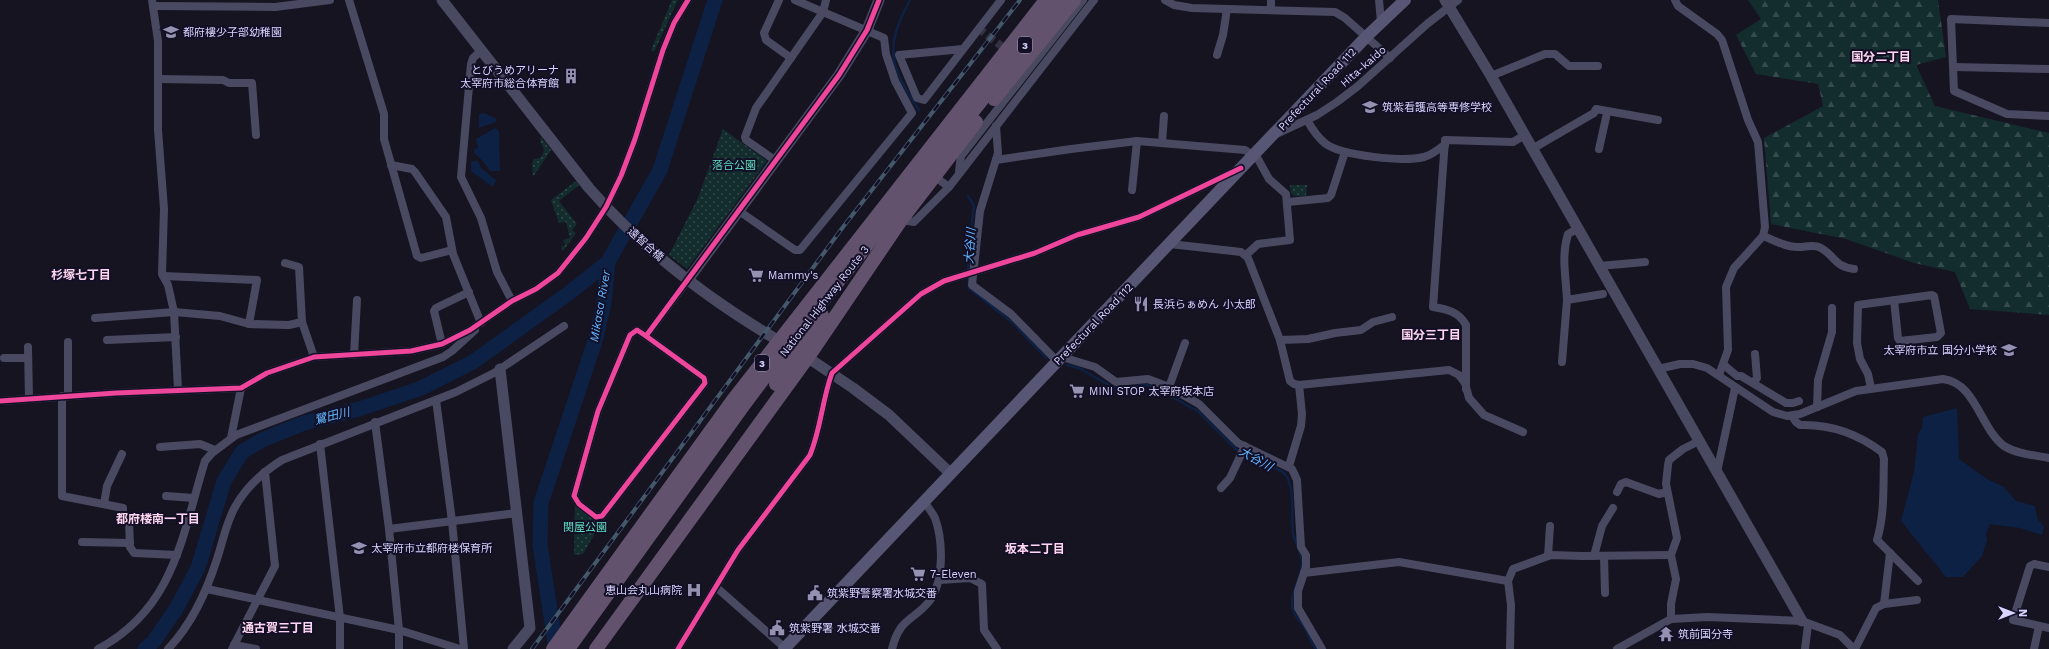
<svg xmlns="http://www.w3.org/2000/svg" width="2049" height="649" font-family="'Work Sans','Noto Sans JP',sans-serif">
	<defs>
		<pattern id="grass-dots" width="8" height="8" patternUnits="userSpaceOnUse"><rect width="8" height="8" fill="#132c2d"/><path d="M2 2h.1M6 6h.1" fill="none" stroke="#354a4c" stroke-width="1.8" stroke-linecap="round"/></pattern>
		<pattern id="forest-firs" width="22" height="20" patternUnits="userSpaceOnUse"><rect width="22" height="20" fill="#132c2d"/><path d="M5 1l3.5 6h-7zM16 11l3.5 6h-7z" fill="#354a4c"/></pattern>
	</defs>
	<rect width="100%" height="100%" fill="#161421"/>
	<!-- grass -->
	<g fill="url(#grass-dots)">
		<path d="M672 0H678L654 52 651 50Z"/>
		<path d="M723 129 767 161 687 269 669 255 698 198Z"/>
		<path d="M541 137 551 150 533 177 532 163 534 159 540 158C546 150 544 149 540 141Z"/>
		<path d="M576 181 579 185 559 201 577 224 572 230 576 233 563 251 561 247 565 245 563 240 570 238 566 222 559 223 551 200Z"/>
		<path d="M1290 185H1307L1306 196H1294L1291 193Z"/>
		<path d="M575 505 601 523 583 554 574 555Z"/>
	</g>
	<!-- forest -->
	<path fill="url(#forest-firs)" d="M1748 0H1938L1946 57 1916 65 1935 106 2049 133V315L1970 309 1955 272 1914 263 1846 239 1771 224 1764 138 1823 106 1818 84 1756 74 1736 35 1761 19Z"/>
	<!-- water -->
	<g fill="#0d2144">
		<path d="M484 113 497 119 496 122 479 128V114Z"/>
		<path d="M495 128 499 131 500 171H490L481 159 474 153V150L478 147 476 139Z"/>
		<path d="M474 161H478L481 168 496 180 493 187 471 171V162Z"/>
		<path d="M1957 408 1959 459 1987 479 2004 487 2016 501 2035 506 2038 520 2044 526 2042 535 2020 528 1990 524 1986 533 1987 540 1982 556 1963 577H1946L1901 521 1914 472 1918 434 1922 428 1923 417Z"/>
	</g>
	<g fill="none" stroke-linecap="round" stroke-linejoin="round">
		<!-- stream -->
		<g stroke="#0d2144" stroke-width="2.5">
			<path d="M910 0C884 48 889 65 919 110"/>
			<path d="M968 196 974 206 968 256 969 288 1014 324 1046 358"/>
			<path d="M1067 365 1079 368 1114 388 1146 385 1162 391 1199 412 1239 452 1283 472C1296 483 1291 517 1293 534 1295 542 1303 557 1302 562 1302 579 1287 595 1294 613 1297 619 1303 624 1306 630 1310 637 1310 643 1316 649"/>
		</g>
		<!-- river -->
		<g stroke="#0d2144" stroke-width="15">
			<path d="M145 649 154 641 176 609 198 568 224 481 242 452 262 440 304 423 359 409 419 389 473 362 569 293 608 262"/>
			<path d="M556 649 540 545 541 503 596 338 604 303 608 262 660 170 715 0"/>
		</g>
		<!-- minor-tunnel -->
		<path stroke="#333142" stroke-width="8" stroke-dasharray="8 4" stroke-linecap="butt" d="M978 28 1009 52"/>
		<!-- minor -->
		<g stroke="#4a4962" stroke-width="8">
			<path d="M152 0 158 41V130L164 209 162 274 168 285 174 312 178 390"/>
			<path d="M349 0 384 114V139L417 256 421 258 452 250"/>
			<path d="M779 0 764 33 766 40 791 58"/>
			<path d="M1165 0 1174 5 1192 8 1335 12 1345 18 1390 58"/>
			<path d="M1379 0 1381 22"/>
			<path d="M1675 0 1678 6 1717 34 1722 40 1748 120 1758 142 1765 227 1763 236 1734 268 1726 287 1728 350 1719 375"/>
			<path d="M153 6 275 7 330 0"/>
			<path d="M1271 10V0"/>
			<path d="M2049 23 1951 19 1954 91 2007 114 2049 116"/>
			<path d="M963 49 899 55 917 98 924 100 1001 0"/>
			<path d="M482 50 473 58 471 64 461 177 481 218 497 272 512 301"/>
			<path d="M1217 55 1223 35 1227 9"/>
			<path d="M1954 67 2049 69"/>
			<path d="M1491 76 1545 54H1555L1569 66H1598"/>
			<path d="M158 79 223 80 229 83H252L256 135"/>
			<path d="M1307 120C1312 129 1318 138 1326 144 1343 156 1403 162 1424 157 1432 155 1438 149 1445 145"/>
			<path d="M996 126 998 153 980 211 972 285 1011 314 1057 361"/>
			<path d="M1276 134 1317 115 1337 102 1358 86 1427 24 1458 0"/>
			<path d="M1162 143 1164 116"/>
			<path d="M1532 149 1594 113 1596 109 1658 120"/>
			<path d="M1599 149 1607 113"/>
			<path d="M996 160 1071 149 1137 141 1245 150 1258 159 1269 179 1286 194 1290 240 1258 244 1246 255"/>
			<path d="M776 161 746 140 745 137 756 108 823 12 826 0"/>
			<path d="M391 165 412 169 415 172 446 217 453 254 481 323"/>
			<path d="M959 171 961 156 1083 0"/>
			<path d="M934 176 949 187"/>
			<path d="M1132 190 1137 141"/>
			<path d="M1288 202 1328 198 1331 195 1345 152"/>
			<path d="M739 211 795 250H800L912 113 895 81 886 54 884 38 795 0"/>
			<path d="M901 220 914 222 949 187 1094 0"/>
			<path d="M1763 236C1774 240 1787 248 1799 247 1806 247 1814 244 1821 248 1835 256 1835 267 1854 269"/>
			<path d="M1170 244 1241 252 1248 258 1280 340 1290 381 1294 384 1299 385 1302 414 1301 426 1289 466"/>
			<path d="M285 263 299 267 302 322 314 357"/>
			<path d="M1599 266 1645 262"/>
			<path d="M164 276 257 280 249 324"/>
			<path d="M1567 300C1566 277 1561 256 1568 234L1577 229"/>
			<path d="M95 318 174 312 220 316 249 324 289 325 302 322"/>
			<path d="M646 336 637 330 630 335 598 411 574 496 579 504 596 517 602 516 705 383 704 378 646 336 687 281"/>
			<path d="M107 340 176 337"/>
			<path d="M1280 340 1308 339 1335 333 1361 330 1373 322 1392 317"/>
			<path d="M68 342V395"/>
			<path d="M442 344 434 311 436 308 469 292"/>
			<path d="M28 347 29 399"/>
			<path d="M354 355 357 300"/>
			<path d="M1062 357 1095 367 1116 382 1148 379 1169 387 1199 404 1238 443 1292 469 1297 480 1301 547 1306 555V567L1298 591V608L1322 649"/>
			<path d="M4 358H28"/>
			<path d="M1562 362 1567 300 1603 294"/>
			<path d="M1724 365 1737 376H1741L1786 403H1793L1799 401"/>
			<path d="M1658 369 1680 364H1693L1707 368 1773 412 1787 416 1800 414 1856 391 1943 379C1976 383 1980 428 2004 446 2017 454 2034 455 2049 458"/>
			<path d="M1753 383 1757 378 1755 354"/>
			<path d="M1299 385 1449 370 1459 375 1465 383 1469 398 1484 415 1523 432"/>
			<path d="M1169 387 1185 343"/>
			<path d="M1871 388 1868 374 1860 359 1857 343 1858 305 1932 295 1934 296 1941 333 1937 337 1900 341 1898 338 1894 300"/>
			<path d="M1466 389V325C1459 312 1447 309 1433 307L1445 140 1513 142 1525 135"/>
			<path d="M62 396V496L123 508V521H129L130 547 134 553 177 555"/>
			<path d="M436 400 452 521 464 649"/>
			<path d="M0 401 116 393 241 388 267 373 314 357 411 351 442 344 470 330 512 301 536 289 558 273 586 238 606 207 621 176 635 139 663 50 674 23 688 0"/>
			<path d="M1817 407 1818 380 1832 332V308"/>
			<path d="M1792 416 1796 422 1800 425C1830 424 1858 434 1882 452L1884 459C1883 487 1885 513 1877 540L1918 581"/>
			<path d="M375 422 389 529 399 630V649"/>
			<path d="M231 438 241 388"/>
			<path d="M320 444 340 618V649"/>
			<path d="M160 447 200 444 215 450"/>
			<path d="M1717 472 1735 388"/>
			<path d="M1221 488 1230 478 1245 446"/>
			<path d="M1617 492 1621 484 1626 482 1659 494 1667 492"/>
			<path d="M166 496 194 498"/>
			<path d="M104 504 107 486 122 454"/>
			<path d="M389 529 517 513"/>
			<path d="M82 542 130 543"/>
			<path d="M1548 556 1550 526"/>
			<path d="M1594 556 1602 526 1613 508"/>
			<path d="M1604 556 1605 593"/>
			<path d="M2049 567 2034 564 2030 566 2013 620 2049 628"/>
			<path d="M1304 573 1399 562 1508 581"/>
			<path d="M940 580 970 578 982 584 984 630 997 649"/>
			<path d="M716 587 785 648"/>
			<path d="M207 589 399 630 460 649"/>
			<path d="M1884 604 1917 600"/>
			<path d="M1671 619V604L1676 579 1671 555 1677 538 1666 484 1668 465 1669 460 1683 449 1699 441"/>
			<path d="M234 645 256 649"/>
			<path d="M98 649C175 608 182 535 205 461L212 453 236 435 443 357 452 351 475 330"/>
			<path d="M168 649C192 624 206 593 217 559 223 541 226 523 235 507 246 487 263 472 282 460L456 392 494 373 564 326"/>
			<path d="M232 649 275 566 265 472"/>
			<path d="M678 649 738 550 810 455C821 429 822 400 832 373L921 294 944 281 1035 253 1077 235 1139 217 1235 171"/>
			<path d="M892 649C900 616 915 621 931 599 944 579 943 540 935 518 932 512 927 506 923 500"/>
			<path d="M1510 649 1511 605 1508 581 1513 569 1551 555 1582 556 1671 555"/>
			<path d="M1617 649 1671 619 1707 617 1802 621 1840 635 1854 649"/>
			<path d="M1805 649 1808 625"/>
			<path d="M1855 649 1876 608 1884 604 1890 553"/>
			<path d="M2034 649 2039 626"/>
		</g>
		<!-- tertiary -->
		<g stroke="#4a4962" stroke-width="11">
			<path d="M442 0 589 188C645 252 713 303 786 345"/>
			<path d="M1445 0 1491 76 1802 621"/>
			<path d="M687 281 839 75 867 30 879 0"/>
			<path d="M801 353 853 388 889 415 950 473"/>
			<path d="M500 369 530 628 513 649"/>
		</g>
		<!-- secondary -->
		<path stroke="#575674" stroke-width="12" d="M784 649 1241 168 1367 36 1405 0"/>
		<!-- trunk -->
		<g stroke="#62526e" stroke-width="14">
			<path d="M994 99 1074 0"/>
			<path d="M776 384 822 315"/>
			<path d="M553 649 733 400 1046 0"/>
			<path d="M568 649 743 406 802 327 1061 0"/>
			<path d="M596 649 808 357 901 220 976 122"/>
		</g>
		<!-- rail casing -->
		<g stroke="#43596b" stroke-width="4">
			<path id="rail" d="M532 649 843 227 1020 0"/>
		</g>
		<!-- rail -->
		<use href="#rail" stroke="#130f26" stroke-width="2.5" stroke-dasharray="8" stroke-linecap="butt"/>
		<!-- cycleway casing -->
		<g stroke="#130f26" stroke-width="8">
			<g id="cycleway">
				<path d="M646 336 637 330 630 335 598 411 574 496 579 504 596 517 602 516 705 383 704 378 646 336 839 75 867 30 879 0"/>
				<path d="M0 401 116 393 241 388 267 373 314 357 411 351 442 344 470 330 512 301 536 289 558 273 586 238 606 207 621 176 635 139 663 50 674 23 688 0"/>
				<path d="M678 649 738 550 810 455C821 429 822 400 832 373L921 294 944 281 1035 253 1077 235 1139 217 1241 168"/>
			</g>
		</g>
		<!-- cycleway -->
		<use href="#cycleway" stroke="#ed469a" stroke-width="5"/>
	</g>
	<!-- icons -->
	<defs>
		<g id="school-bare" transform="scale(1.2)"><path d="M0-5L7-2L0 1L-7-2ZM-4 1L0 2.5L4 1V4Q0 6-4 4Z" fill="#9591b1" stroke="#130f26" stroke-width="2.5" paint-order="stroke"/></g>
		<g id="building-bare" transform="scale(1.2)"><path d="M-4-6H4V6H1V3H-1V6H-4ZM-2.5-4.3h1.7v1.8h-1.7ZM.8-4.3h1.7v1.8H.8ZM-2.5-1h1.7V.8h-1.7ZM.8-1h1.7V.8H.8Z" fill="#9591b1" stroke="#130f26" stroke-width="2.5" paint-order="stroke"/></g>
		<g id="supermarket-bare" transform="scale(1.2)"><path d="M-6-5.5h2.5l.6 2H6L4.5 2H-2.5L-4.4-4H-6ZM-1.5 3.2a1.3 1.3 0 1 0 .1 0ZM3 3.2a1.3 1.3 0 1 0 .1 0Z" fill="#9591b1" stroke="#130f26" stroke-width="2.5" paint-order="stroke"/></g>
		<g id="restaurant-bare" transform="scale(1.2)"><path d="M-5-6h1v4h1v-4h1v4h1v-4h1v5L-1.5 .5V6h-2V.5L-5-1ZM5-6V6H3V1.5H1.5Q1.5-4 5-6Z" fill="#9591b1" stroke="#130f26" stroke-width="2.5" paint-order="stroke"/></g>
		<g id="hospital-bare" transform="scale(1.2)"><path d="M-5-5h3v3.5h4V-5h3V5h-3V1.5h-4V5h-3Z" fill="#9591b1" stroke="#130f26" stroke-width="2.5" paint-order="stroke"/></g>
		<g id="civic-bare" transform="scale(1.2)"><path d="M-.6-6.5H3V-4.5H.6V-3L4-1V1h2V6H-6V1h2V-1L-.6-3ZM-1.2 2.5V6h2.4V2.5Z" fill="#9591b1" stroke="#130f26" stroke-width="2.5" paint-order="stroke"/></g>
		<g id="temple-bare" transform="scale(1.2)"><path d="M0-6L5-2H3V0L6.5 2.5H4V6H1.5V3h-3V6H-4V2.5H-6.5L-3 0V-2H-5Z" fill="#9591b1" stroke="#130f26" stroke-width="2.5" paint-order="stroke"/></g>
	</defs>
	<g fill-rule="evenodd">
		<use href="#school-bare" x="171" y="32"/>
		<use href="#building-bare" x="571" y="76"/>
		<use href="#school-bare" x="1370" y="107"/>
		<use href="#supermarket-bare" x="756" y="275"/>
		<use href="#restaurant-bare" x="1141" y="304"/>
		<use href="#school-bare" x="2009" y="350"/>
		<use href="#supermarket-bare" x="1077" y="391"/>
		<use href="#school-bare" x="359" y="548"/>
		<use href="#supermarket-bare" x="918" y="574"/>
		<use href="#hospital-bare" x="694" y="590"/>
		<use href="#civic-bare" x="815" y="593"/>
		<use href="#civic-bare" x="777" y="628"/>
		<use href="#temple-bare" x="1666" y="634"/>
	</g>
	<g text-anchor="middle" stroke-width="4" stroke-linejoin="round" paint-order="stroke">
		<!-- shield labels -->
		<g fill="#130f26" stroke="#9e99be" stroke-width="1">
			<rect x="1018" y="37" width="14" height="16" rx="3"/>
			<rect x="755" y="355" width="14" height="16" rx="3"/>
		</g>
		<g font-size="10" font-weight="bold" fill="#d9d4ff">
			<text x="1025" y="49">3</text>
			<text x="762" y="367">3</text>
		</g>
		<!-- poi labels -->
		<g font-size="11" fill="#d9d4ff" stroke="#130f26" text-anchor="start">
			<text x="183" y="36">都府樓少子部幼稚園</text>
			<text x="559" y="74" text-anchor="end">とびうめアリーナ<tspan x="559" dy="13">太宰府市総合体育館</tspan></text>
			<text x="1382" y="111">筑紫看護高等専修学校</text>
			<text x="768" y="279">Mammy's</text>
			<text x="1153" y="308">長浜らぁめん 小太郎</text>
			<text x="1997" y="354" text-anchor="end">太宰府市立 国分小学校</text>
			<text x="1089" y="395">MINI STOP 太宰府坂本店</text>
			<text x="371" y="552">太宰府市立都府楼保育所</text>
			<text x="930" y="578">7-Eleven</text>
			<text x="682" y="594" text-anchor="end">恵山会丸山病院</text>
			<text x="827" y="597">筑紫野警察署水城交番</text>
			<text x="789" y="632">筑紫野署 水城交番</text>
			<text x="1678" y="638">筑前国分寺</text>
		</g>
		<!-- street labels -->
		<g font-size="11" fill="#d9d4ff" stroke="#130f26">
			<text transform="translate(1363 66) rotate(-41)" y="4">Hita-kaido</text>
			<text transform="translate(1317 89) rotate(-47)" y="4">Prefectural Road 112</text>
			<text transform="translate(646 244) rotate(42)" y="4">遠智合橋</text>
			<text transform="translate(824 301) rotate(-52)" y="4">National Highway Route 3</text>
			<text transform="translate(1093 324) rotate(-46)" y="4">Prefectural Road 112</text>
		</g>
		<!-- park labels -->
		<g font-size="11" fill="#5fe0c0" stroke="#130f26">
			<text x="734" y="169">落合公園</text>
			<text x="585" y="531">関屋公園</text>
		</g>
		<!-- neighbourhood labels -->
		<g font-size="12" font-weight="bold" fill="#ffd6f0" stroke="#130f26">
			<text x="1881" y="61">国分二丁目</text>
			<text x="81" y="279">杉塚七丁目</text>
			<text x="1431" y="339">国分三丁目</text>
			<text x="158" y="523">都府楼南一丁目</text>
			<text x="1035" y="553">坂本二丁目</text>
			<text x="278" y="632">通古賀三丁目</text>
		</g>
		<!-- water labels -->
		<g font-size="12" font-style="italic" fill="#62b6ff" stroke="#130f26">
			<text transform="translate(970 246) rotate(-86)" y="4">大谷川</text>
			<text transform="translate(600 306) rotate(-80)" y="4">Mikasa River</text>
			<text transform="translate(332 416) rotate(-14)" y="4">鷺田川</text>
			<text transform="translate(1256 459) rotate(29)" y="4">大谷川</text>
		</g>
	</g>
	<!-- north arrow -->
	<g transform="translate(2013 613) rotate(90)" stroke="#130f26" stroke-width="3" paint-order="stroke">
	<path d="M0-3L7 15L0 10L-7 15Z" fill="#d9d4ff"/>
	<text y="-6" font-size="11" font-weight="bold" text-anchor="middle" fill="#d9d4ff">N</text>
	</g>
</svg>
